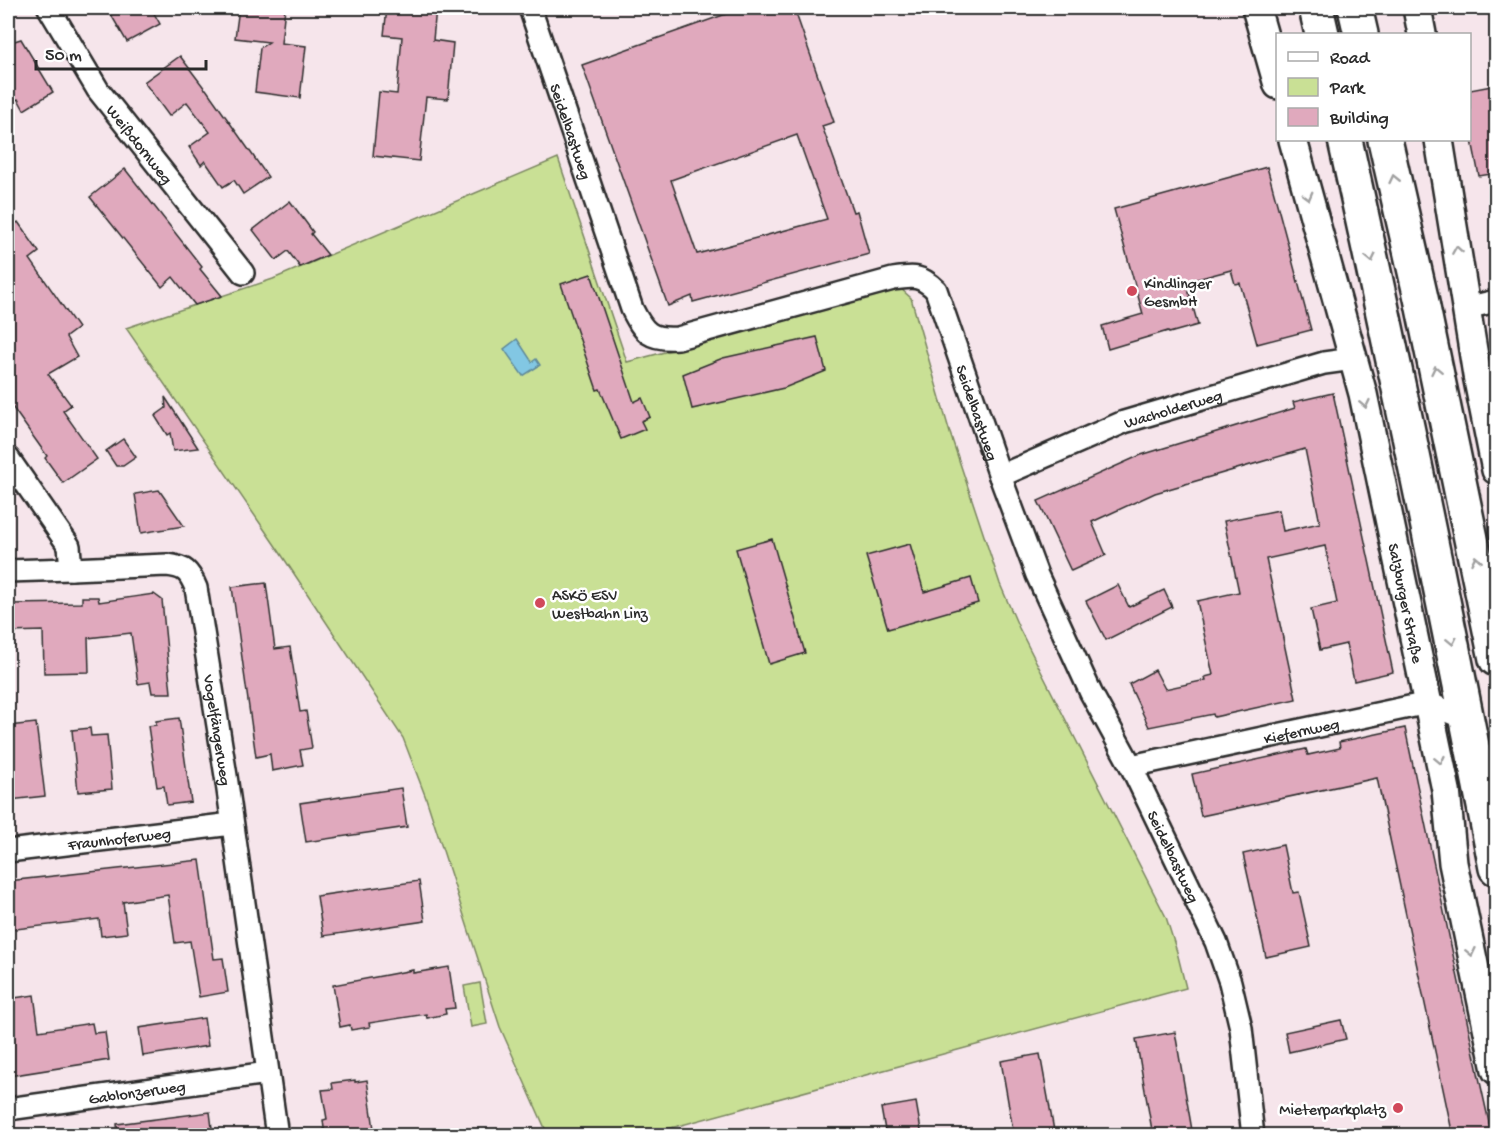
<svg xmlns="http://www.w3.org/2000/svg" width="1504" height="1143" font-family="'Gochi Hand',sans-serif">
	<rect width="100%" height="100%" fill="#f6e5eb"/>
	<filter id="ink" filterUnits="userSpaceOnUse"><feTurbulence type="fractalNoise" baseFrequency=".0167" numOctaves="2"/><feDisplacementMap in="SourceGraphic" scale="12" xChannelSelector="R" yChannelSelector="G"/><feConvolveMatrix kernelMatrix="1 2 1 2 8 2 1 2 1" color-interpolation-filters="sRGB"/></filter>
	<g filter="url(#ink)">
		<!-- green -->
		<g fill="#c9e095" stroke="#7a8660" stroke-width="1.5">
			<path d="M558 158 627 362 901 289 911 298 950 433 1000 584 1019 628 1166 917 1177 952 1186 988 645 1135H548L500 1027 426 798 403 738 279 551 126 328 273 279Z"/>
			<path d="M480 983 487 1024 471 1027 464 986Z"/>
		</g>
		<!-- water -->
		<path fill="#82c7e3" stroke="#5f8999" stroke-width="1.5" d="M517 339 532 362 536 359 540 365 523 376 504 349Z"/>
		<!-- building -->
		<g fill="#e0a9bd" stroke="#2b2b2b" stroke-width="1.5" fill-rule="evenodd">
			<path d="M107 8H151L160 24 127 42Z"/>
			<path d="M239 8H285L281 43 306 46 300 98 255 92 260 48 269 42 235 38Z"/>
			<path d="M387 8H436L433 40 453 43 448 99 426 97 419 161 373 156 379 92 397 94 402 37 384 35Z"/>
			<path d="M743 8H794L834 122 822 126 853 212 857 211 869 254 693 302 692 296 668 306 582 65ZM797 135 827 219 697 254 671 180Z"/>
			<path d="M21 39 53 92 24 110 18 99 8 105V43Z"/>
			<path d="M180 56 205 89H206L268 177 243 194 234 180 223 187 205 161 201 165 189 147 210 132 187 102 169 116 144 82Z"/>
			<path d="M1497 85V173L1479 176 1470 130V90Z"/>
			<path d="M1267 167 1311 330 1257 344 1240 283 1235 284 1231 270 1186 282 1198 325 1169 333 1168 331 1108 349 1102 326 1143 314 1114 209Z"/>
			<path d="M125 169 202 267 200 269 222 296 195 305 173 277 162 287 90 197Z"/>
			<path d="M290 201 313 232 311 234 328 255 300 267 288 251 276 260 253 230Z"/>
			<path d="M18 222 39 252 30 259 78 328 66 337 77 357 48 374 71 405 63 411 97 459 63 483 45 458 47 456 8 401V230Z"/>
			<path d="M591 274 634 402 642 398 650 417 641 421 645 429 621 439 600 389 597 390 561 284Z"/>
			<path d="M817 337 826 371 784 388 692 409 683 374 723 358Z"/>
			<path d="M1333 393 1393 672 1354 681 1346 644 1320 650 1311 609 1337 603 1325 546 1266 559 1296 699 1214 717 1213 714 1149 727 1129 684 1155 670 1165 689 1206 680 1205 677 1213 675 1197 601 1239 592 1224 521 1279 510 1283 531 1320 523 1305 449 1155 493 1092 522 1106 555 1071 571 1038 501 1141 455 1295 408 1293 402Z"/>
			<path d="M165 397 198 448 173 451 170 433 167 435 155 416 166 408Z"/>
			<path d="M123 439 136 457 123 466H116L106 451Z"/>
			<path d="M159 490 184 526 141 533 135 494Z"/>
			<path d="M772 539 805 653 769 664 736 549Z"/>
			<path d="M910 544 924 592 971 578 978 603 888 629 866 556Z"/>
			<path d="M266 583 275 649 290 647 300 712 306 711 312 748 300 750 303 765 272 771 270 754 256 757 232 587Z"/>
			<path d="M1118 585 1129 607 1164 590 1172 607 1106 640 1086 601Z"/>
			<path d="M154 594 162 600 171 693H152L150 682 138 684 131 633 88 638 89 672 44 673 43 631 8 632V604L82 603V597H98L99 602Z"/>
			<path d="M179 718 191 802 167 805 164 786 157 787 148 726 156 725V721Z"/>
			<path d="M36 723 45 796 10 800 8 775V726Z"/>
			<path d="M90 728 91 736 107 735 112 789 78 792 72 730Z"/>
			<path d="M1405 728 1480 1082 1492 1136H1453L1377 778 1201 816 1192 774 1306 749 1308 755 1340 748 1339 742Z"/>
			<path d="M401 788 407 827 306 842 300 803Z"/>
			<path d="M1283 845 1293 893 1299 892 1311 947 1266 957 1243 854Z"/>
			<path d="M200 860 214 959 223 958 228 992 199 997 190 941 175 943 168 895 123 902 127 933 101 936 99 919 8 930V881Z"/>
			<path d="M419 881 425 921 323 936 317 896Z"/>
			<path d="M449 967 455 1008 445 1009 446 1014 427 1018 426 1014 369 1023 370 1027 351 1030 350 1025 340 1027 333 985 413 970V973Z"/>
			<path d="M34 995 39 1031 92 1023 94 1033 105 1032 109 1060 8 1076V999Z"/>
			<path d="M204 1018 208 1046 143 1056 139 1028Z"/>
			<path d="M1341 1020 1346 1039 1289 1052 1285 1032Z"/>
			<path d="M1175 1032 1193 1136H1153L1136 1039Z"/>
			<path d="M1040 1054 1055 1136H1014L1001 1061Z"/>
			<path d="M355 1080V1082L367 1080 375 1136H325L323 1120 327 1119 322 1090 333 1089 332 1083Z"/>
			<path d="M916 1102 922 1136H886L881 1108Z"/>
			<path d="M210 1112 213 1136H118L117 1124Z"/>
		</g>
		<g fill="none" stroke-linecap="round" stroke-linejoin="round">
			<!-- minor casing -->
			<g stroke="#2b2b2b" stroke-width="26">
				<g id="minor">
					<path id="s1" d="M49 8 98 90 243 273"/>
					<path id="s2" d="M530 8 632 309C644 333 650 340 678 338L893 279C914 276 921 275 936 290L1000 476 1037 575 1091 693 1131 766 1216 942 1230 982 1241 1028 1253 1136"/>
					<path d="M1466 308 1496 301"/>
					<path id="s3" d="M8 458 69 546 71 569 167 565C185 567 189 571 196 588L226 776 277 1136"/>
					<path id="s4" d="M1000 476 1124 422 1324 363 1353 359"/>
					<path d="M8 571 71 569"/>
					<path id="s5" d="M1131 766 1428 703 1468 720"/>
					<path id="s6" d="M8 851 232 824"/>
					<path id="s7" d="M8 1109 268 1073"/>
				</g>
			</g>
			<!-- tertiary casing -->
			<g stroke="#2b2b2b" stroke-width="32">
				<g id="tertiary">
					<path d="M1256 8 1278 85"/>
					<path d="M1417 8 1422 34"/>
					<path id="s8" d="M1293 140 1363 394 1446 790 1453 863 1496 1070"/>
					<path d="M1439 140 1477 375 1496 470"/>
				</g>
			</g>
			<!-- primary casing -->
			<g stroke="#2b2b2b" stroke-width="38">
				<g id="primary">
					<path d="M1316 8 1322 34"/>
					<path d="M1355 8 1361 34"/>
					<path d="M1345 140C1399 382 1449 625 1496 868"/>
					<path d="M1385 140 1421 298 1496 659"/>
				</g>
			</g>
			<!-- minor -->
			<use href="#minor" stroke="#fff" stroke-width="21"/>
			<!-- tertiary -->
			<use href="#tertiary" stroke="#fff" stroke-width="27"/>
			<!-- primary -->
			<use href="#primary" stroke="#fff" stroke-width="33"/>
		</g>
		<!-- one-way arrows -->
		<defs><path id="oneway-chevron" d="M-2-3.5L2.5 0L-2 3.5" fill="none" stroke-width="1.6" stroke-linecap="round" stroke-linejoin="round" transform="scale(1.5)"/></defs>
		<g stroke="#a0a0a0">
			<use href="#oneway-chevron" transform="translate(1394 179) rotate(-103)"/>
			<use href="#oneway-chevron" transform="translate(1308 196) rotate(75)"/>
			<use href="#oneway-chevron" transform="translate(1457 250) rotate(-99)"/>
			<use href="#oneway-chevron" transform="translate(1371 258) rotate(78)"/>
			<use href="#oneway-chevron" transform="translate(1436 370) rotate(-102)"/>
			<use href="#oneway-chevron" transform="translate(1365 404) rotate(78)"/>
			<use href="#oneway-chevron" transform="translate(1476 560) rotate(-102)"/>
			<use href="#oneway-chevron" transform="translate(1452 641) rotate(78)"/>
			<use href="#oneway-chevron" transform="translate(1440 760) rotate(78)"/>
			<use href="#oneway-chevron" transform="translate(1471 952) rotate(78)"/>
		</g>
	</g>
	<!-- markers -->
	<g fill="#d1495b" stroke="#fff" stroke-width="2">
		<circle cx="1132" cy="291" r="6"/>
		<circle cx="540" cy="603" r="6"/>
		<circle cx="1398" cy="1108" r="6"/>
	</g>
	<g text-anchor="middle" stroke-width="5" stroke-linejoin="round" paint-order="stroke">
		<!-- street labels -->
		<g font-size="16" fill="#2b2b2b" stroke="#fff">
			<text dy="6" stroke="none"><textPath href="#s2" startOffset="130">Seidelbastweg</textPath></text>
			<text dy="6" stroke="none"><textPath href="#s1" startOffset="164">Weißdornweg</textPath></text>
			<text dy="6" stroke="none"><textPath href="#s4" startOffset="186">Wacholderweg</textPath></text>
			<text dy="6" stroke="none"><textPath href="#s2" startOffset="777">Seidelbastweg</textPath></text>
			<text dy="6" stroke="none"><textPath href="#s8" startOffset="477">Salzburger Straße</textPath></text>
			<text dy="6" stroke="none"><textPath href="#s3" startOffset="410">Vogelfängerweg</textPath></text>
			<text dy="6" stroke="none"><textPath href="#s5" startOffset="174">Kiefernweg</textPath></text>
			<text dy="6" stroke="none"><textPath href="#s6" startOffset="112">Fraunhoferweg</textPath></text>
			<text dy="6" stroke="none"><textPath href="#s2" startOffset="1263">Seidelbastweg</textPath></text>
			<text dy="6" stroke="none"><textPath href="#s7" startOffset="130">Gablonzerweg</textPath></text>
		</g>
		<!-- poi labels -->
		<g font-size="16" fill="#2b2b2b" stroke="#fff" text-anchor="start">
			<text x="1144" y="288">Kindlinger<tspan x="1144" dy="18">GesmbH</tspan></text>
			<text x="552" y="600">ASKÖ ESV<tspan x="552" dy="18">Westbahn Linz</tspan></text>
			<text x="1386" y="1114" text-anchor="end">Mieterparkplatz</text>
		</g>
	</g>
	<!-- margin -->
	<rect width="1504" height="1143" fill="none" stroke="#fff" stroke-width="30"/>
	<rect x="15" y="15" width="1474" height="1113" fill="none" stroke="#2b2b2b" stroke-width="2" filter="url(#ink)"/>
	<!-- legend -->
	<rect x="1276" y="33" width="195" height="108" fill="#ffffff" stroke="#aaaaaa" stroke-width="1.5"/>
	<rect x="1288" y="52" width="30" height="9" fill="#ffffff" stroke="#aaaaaa" stroke-width="1.5"/>
	<text x="1330" y="63" font-size="18" fill="#2b2b2b">Road</text>
	<rect x="1288" y="78" width="30" height="18" fill="#c9e095" stroke="#aaaaaa" stroke-width="1.5"/>
	<text x="1330" y="93" font-size="18" fill="#2b2b2b">Park</text>
	<rect x="1288" y="108" width="30" height="18" fill="#e0a9bd" stroke="#aaaaaa" stroke-width="1.5"/>
	<text x="1330" y="123" font-size="18" fill="#2b2b2b">Building</text>
	<!-- scale -->
	<path d="M36 60v9h170v-9" fill="none" stroke="#2b2b2b" stroke-width="3"/>
	<text x="45" y="60" font-size="18" fill="#2b2b2b" stroke="#ffffff" stroke-width="4.5" paint-order="stroke">50 m</text>
</svg>
